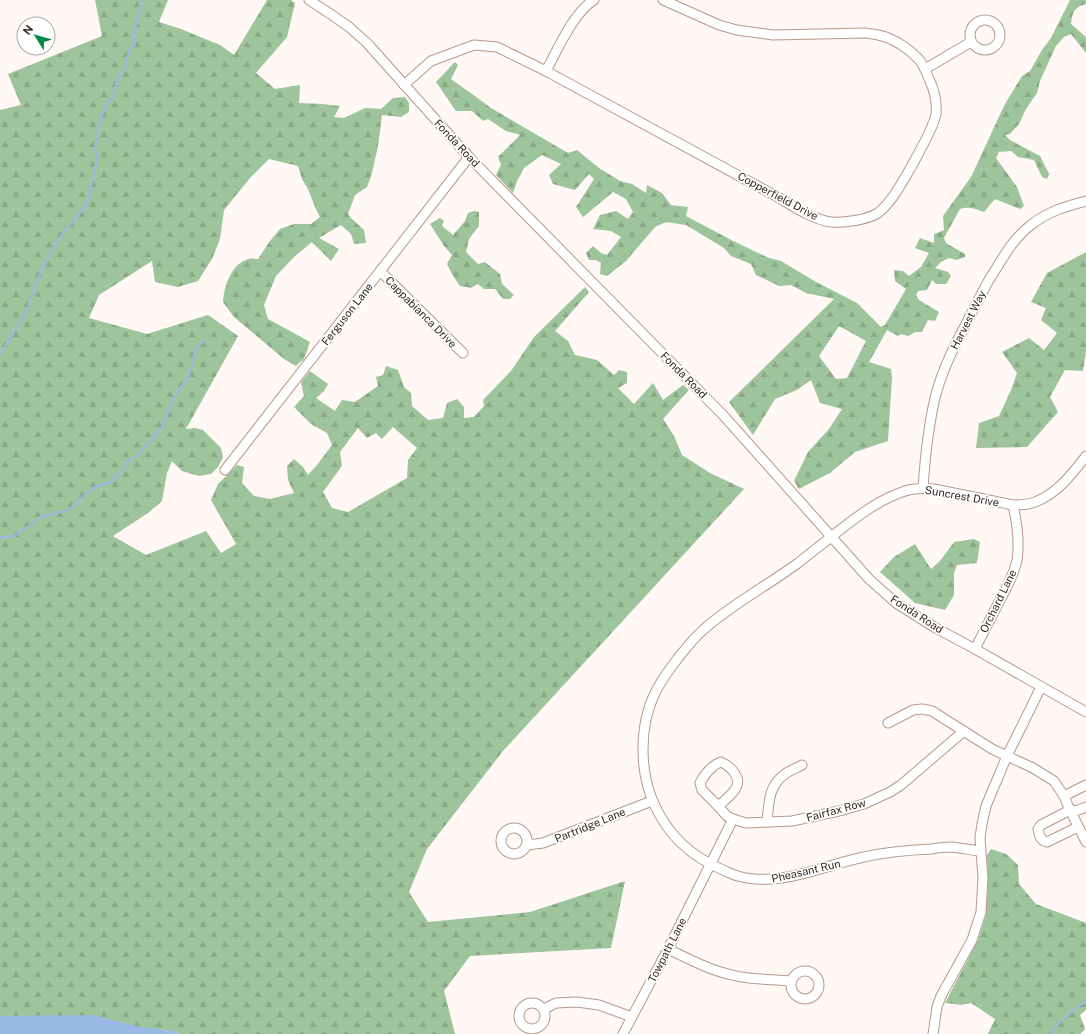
<svg xmlns="http://www.w3.org/2000/svg" width="1086" height="1034" font-family="'Public Sans',sans-serif">
	<defs>
		<pattern id="forest-firs" width="22" height="20" patternUnits="userSpaceOnUse"><rect width="22" height="20" fill="#9ec49c"/><path d="M5 1l3.5 6h-7zM16 11l3.5 6h-7z" fill="#89a886"/></pattern>
	</defs>
	<rect width="100%" height="100%" fill="#fff8f4"/>
	<!-- forest -->
	<g fill="url(#forest-firs)" fill-rule="evenodd">
		<path d="M95 0H168L159 22 181 29 220 45 234 55 267 0H291L295 3 287 37 256 73 275 89 300 85 299 103 322 104 340 106 334 117 344 118 365 108 381 109 393 98 405 97 409 103V112L401 117 382 115 378 146 372 173 367 187 355 195 348 214 351 218 364 230 366 243 354 244 351 234 341 225 319 238 339 249 331 261 312 242 294 257 276 276 264 305 268 319 310 342 304 359 296 366 284 359 234 317 223 302C224 287 231 263 249 259 251 258 255 259 258 259L270 241 280 229 294 224H311L320 217 315 207 308 189 302 179 298 166 269 159 250 178 224 210 220 239 212 259 198 281 178 287 155 282 152 261 99 295 89 318 147 334 208 315 238 336 186 429 195 428 203 430 221 448 223 457 218 467 211 474 199 476 182 471 172 461 167 473 162 501 148 513 113 536 146 555 206 531 221 553 236 544 211 500 218 484 237 465 244 467 242 483 254 496 270 499 294 493 288 480 287 466 294 459 303 467 308 475 317 465 332 445 327 433 311 424 294 407 304 396 301 382 310 371 328 384 324 391 316 398 335 411 342 400 355 402 378 386 376 377 383 375 386 366 398 370 404 387 411 393 412 406 428 420 443 418 447 403 457 399 464 407V418L474 417 484 406 483 400 511 371 534 337 585 287 589 292 555 331 568 341 575 355 597 360 614 375 619 370 627 372V383L618 388 634 404 653 383 663 400 683 385 689 390 663 419 674 436 682 455 710 473 744 489 503 751 427 849 409 892 428 922 530 912 625 881 611 948 470 956 444 991 455 1034H179L172 1031 136 1027 7 1016H0V110L21 105 8 74 102 36ZM393 427 417 448 408 460 407 478 348 512 332 508 323 492 342 466 340 452 358 428 367 438 376 433 382 439Z"/>
		<path d="M1070 0H1086V4C1074 7 1072 13 1071 24L1086 37V53L1071 34 1064 37 1056 46 1040 81 1037 93 1026 109 1019 124 1010 134 1005 135 1010 140 1040 156 1049 174 1047 179 1042 177 1034 160 1018 157 1011 151 999 152 996 158 1017 187 1024 206 1020 209 995 199 984 212C976 209 968 206 960 209L944 238 946 243 965 254V257L957 260 949 258 941 262 935 268 948 272 951 276 946 284H936L932 280 927 290 918 291 916 295 919 300 939 312 935 321 928 320 922 332H915L908 336 901 334 898 336 887 330 869 362 891 369 892 377 888 441 855 452 830 473 799 489 794 481 808 452 829 429 842 409 820 403 811 380 797 390 775 399 753 435 729 402 834 299 806 293 791 285 779 286 756 275 751 264 731 256 724 248 686 225 666 222 655 227 626 261 607 276 600 274 601 263 596 260H589L586 253 593 246 601 253 607 255 621 237 611 231 593 229 600 215 616 211 628 219 633 212 626 199 613 192 583 217 576 207 594 179 589 174 575 190 553 184 549 175 561 164 542 155 524 168 517 181 513 193 496 175 501 165 498 157 520 135 506 131 488 119 483 121 472 111H456L436 82 455 62 458 65 451 79 472 94 491 108 568 153 577 150 599 168 620 181 632 184 646 193 647 185 662 193 671 205 688 207 686 216 735 242 769 258 781 261 816 282 857 303 881 327 885 325 906 289 895 281 894 270 903 271 909 276 921 267 929 253 915 248 920 238 934 243V234L944 230 943 216 971 177 1005 104 1022 76 1030 71 1042 50 1051 38ZM839 326 866 341 847 378 836 379 819 356Z"/>
		<path d="M474 211 479 212V226L469 239 466 252 478 264 485 262 500 274 502 284 514 295 510 299H503L495 289H484L478 284 471 288 460 286 452 274 447 264 452 255 444 246 430 224 440 218 444 221 442 226 453 235 465 221 468 213Z"/>
		<path d="M1086 252V351L1083 371 1065 370 1050 397 1058 412 1027 447 976 448 979 423 999 416 1011 390 1017 373 1002 352 1029 338 1044 350 1057 333 1041 320 1046 308 1031 302 1047 273Z"/>
		<path d="M974 539 980 542 977 563 957 565 954 573V595L945 610 915 603 880 572 894 557 915 544 931 569 940 561 954 542Z"/>
		<path d="M991 849 1006 854 1018 865 1019 884 1036 904 1086 923V1010L1080 1015 1085 1029 1080 1034H988L995 1019 971 1003 961 1005 945 1003 978 940 986 915 988 885 987 855Z"/>
	</g>
	<!-- water -->
	<path fill="#99bae4" d="M93 1015 136 1026 172 1031 179 1034H0V1016Z"/>
	<g fill="none" stroke-linecap="round" stroke-linejoin="round">
		<!-- stream -->
		<g stroke="#99bae4" stroke-width="2">
			<path d="M0 354 26 313 41 270 60 237 87 204 97 160 95 147 100 121 106 104 112 98 119 76 125 68 126 61 130 49 135 44C133 29 139 15 142 0"/>
			<path d="M0 537 1 538 14 536 43 516 58 513 70 509 87 493 95 487 111 482 121 472 128 461 138 455 162 427 177 392 186 381 191 370 193 358 198 346 205 340"/>
			<path d="M1050 1034C1054 1026 1078 1006 1086 1001"/>
		</g>
		<!-- minor casing -->
		<g stroke="#b8988a" stroke-width="11">
			<g id="minor">
				<path d="M309 0 332 15 349 27 367 43 469 157 723 415 869 579 896 603 934 627 975 649 1086 712"/>
				<circle cx="985" cy="35" r="15"/>
				<path d="M925 69 971 42"/>
				<path d="M546 71C558 49 573 13 594 0"/>
				<path d="M404 85 431 61 474 45 497 47 546 71 776 196C793 206 811 219 831 222 844 223 867 220 878 213 892 202 901 184 910 169 917 156 934 127 936 114 937 102 934 89 929 79 927 73 924 67 921 62 911 50 894 38 878 35 874 34 870 34 866 33L773 35 737 30 719 25 663 0"/>
				<path d="M380 271 463 353"/>
				<path d="M225 470 469 157"/>
				<path d="M923 488C925 458 928 428 935 398 941 374 952 350 964 328 972 312 980 296 989 280 1002 260 1012 239 1031 225 1047 212 1066 206 1086 201"/>
				<path d="M975 649C983 633 991 618 999 602 1006 589 1014 575 1017 560 1020 542 1017 523 1013 505"/>
				<path d="M888 723 913 710 922 709 932 711 992 749 1033 768 1054 781 1064 796 1068 806 1086 842"/>
				<path d="M721 762C730 766 742 777 736 788 733 794 723 802 718 806L702 790 700 783C704 775 712 765 721 762Z"/>
				<path d="M1064 796 1086 785"/>
				<path d="M718 806 727 816 733 819 746 823 792 821 839 811 864 804 890 792 901 785 964 731"/>
				<path d="M767 822C769 803 768 786 785 774 790 770 797 768 802 765"/>
				<path d="M1078 827 1047 842C1040 841 1039 834 1038 829L1041 825 1070 810 1076 811 1086 807"/>
				<circle cx="514" cy="841" r="13"/>
				<path d="M527 845 543 843 652 801"/>
				<path d="M980 851C971 850 961 848 951 847 945 847 937 848 931 849 908 850 886 852 864 857 824 865 779 888 738 876 733 875 728 872 723 870 692 857 669 836 655 806 639 772 639 726 655 693 661 680 670 669 678 658 686 648 694 638 703 630 732 604 767 586 798 563 809 554 820 546 831 537 854 519 877 500 905 491 914 488 924 488 934 489L1013 505C1020 505 1028 505 1035 502 1058 493 1072 474 1086 456"/>
				<path d="M668 949C689 959 709 970 732 975 750 980 771 979 791 981"/>
				<circle cx="805" cy="985" r="14"/>
				<circle cx="532" cy="1016" r="13"/>
				<path d="M544 1009 556 1003 577 1002 599 1005 632 1017"/>
				<path d="M623 1034 668 949 733 819"/>
				<path d="M933 1034 937 1007 941 996 972 940 981 912 983 878 980 838 982 824 986 806 1007 756 1041 687"/>
			</g>
		</g>
		<!-- minor -->
		<use href="#minor" stroke="#fff" stroke-width="9"/>
	</g>
	<g text-anchor="middle" stroke-width="3.5" stroke-linejoin="round" paint-order="stroke">
		<!-- street labels -->
		<g font-size="11" fill="#332721" stroke="#fff">
			<text transform="translate(457 143) rotate(47)" y="4">Fonda Road</text>
			<text transform="translate(778 196) rotate(28)" y="4">Copperfield Drive</text>
			<text transform="translate(421 312) rotate(45)" y="4">Cappabianca Drive</text>
			<text transform="translate(347 314) rotate(-52)" y="4">Ferguson Lane</text>
			<text transform="translate(968 320) rotate(-63)" y="4">Harvest Way</text>
			<text transform="translate(684 375) rotate(45)" y="4">Fonda Road</text>
			<text transform="translate(962 496) rotate(10)" y="4">Suncrest Drive</text>
			<text transform="translate(998 601) rotate(-64)" y="4">Orchard Lane</text>
			<text transform="translate(917 614) rotate(33)" y="4">Fonda Road</text>
			<text transform="translate(836 810) rotate(-15)" y="4">Fairfax Row</text>
			<text transform="translate(590 825) rotate(-22)" y="4">Partridge Lane</text>
			<text transform="translate(806 871) rotate(-13)" y="4">Pheasant Run</text>
			<text transform="translate(667 950) rotate(-63)" y="4">Towpath Lane</text>
		</g>
	</g>
	<!-- north arrow -->
	<g transform="translate(36 36) rotate(307)"><circle r="19" fill="#ffffff" stroke="#ada9a6"/>
	<path d="M0-3L7 15L0 10L-7 15Z" fill="#008945"/>
	<text y="-6" font-size="11" font-weight="bold" text-anchor="middle" fill="#332721">N</text>
	</g>
</svg>
